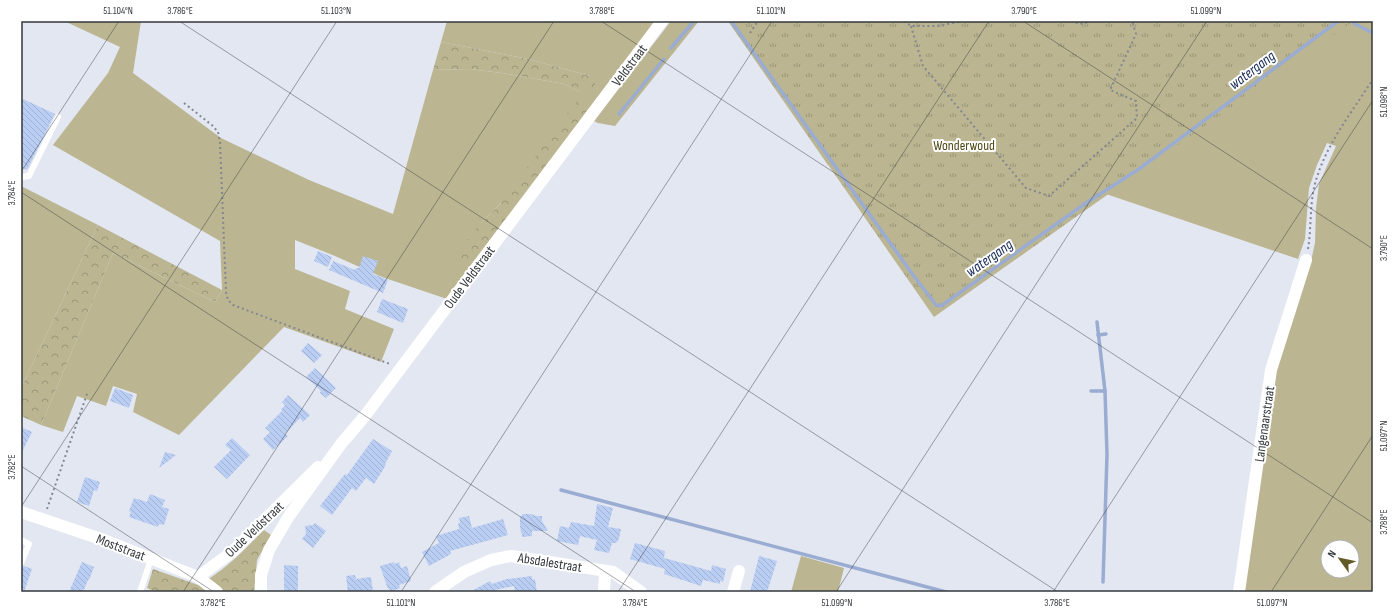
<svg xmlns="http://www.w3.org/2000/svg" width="1394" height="613" font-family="'Sofia Sans Condensed',sans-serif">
	<defs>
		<pattern id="forest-crowns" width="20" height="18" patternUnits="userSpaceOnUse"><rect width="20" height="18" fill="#bbb691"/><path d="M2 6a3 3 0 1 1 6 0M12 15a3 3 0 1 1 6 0" fill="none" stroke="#999578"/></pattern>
		<pattern id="park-tufts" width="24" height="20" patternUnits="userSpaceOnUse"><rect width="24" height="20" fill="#bbb691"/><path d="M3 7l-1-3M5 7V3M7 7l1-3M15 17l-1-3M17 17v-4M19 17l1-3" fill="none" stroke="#999578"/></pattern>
		<pattern id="building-back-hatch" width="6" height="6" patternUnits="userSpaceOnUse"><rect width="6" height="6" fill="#bacdf3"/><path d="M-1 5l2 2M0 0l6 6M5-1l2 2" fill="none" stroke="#a0b1d1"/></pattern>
	</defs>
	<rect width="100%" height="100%" fill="#e2e7f2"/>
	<!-- grass -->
	<g fill="#bbb691" fill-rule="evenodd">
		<path d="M64 21H141L133 73 221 138 309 180 393 214 433 70 469 69 502 73 564 84 580 92 590 76 528 59 441 42 447 21H656L591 106 501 203 481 223 469 271 447 299 382 277 335 256 295 240V269L350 291 345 309 394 329 381 362 284 327 179 435 133 412 137 394 113 386 106 406 77 396 63 432 41 425 113 253 215 302 222 290 220 241 53 145 108 73 120 47Z"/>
		<path d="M671 21H699L615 126 598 123 594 121Z"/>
		<path d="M728 21H1373V592H1243L1274 377 1311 261 1315 243 1316 208 1319 184 1336 146 1327 143 1317 165 1309 188 1305 239 1298 259 1106 194 828 165ZM1328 547H1352V571H1328Z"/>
		<path d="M21 186 98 225 21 388Z"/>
		<path d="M801 556 844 568 838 592H791Z"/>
	</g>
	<!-- forest -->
	<g fill="url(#forest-crowns)">
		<path d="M441 42 528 59 590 76 595 82V90L589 92H580L564 84 502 73 469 69 433 70Z"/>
		<path d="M584 99 591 106 469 271 456 262 467 240 481 223 501 203 575 103 580 100Z"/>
		<path d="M98 225 222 290 215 302 113 253 41 425 21 416V388Z"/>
		<path d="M264 530 271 535 257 560 254 592H156L147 588 153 569 198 585C224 572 244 550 264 530Z"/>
	</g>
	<!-- park -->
	<path fill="url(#park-tufts)" d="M728 21H1354L934 317Z"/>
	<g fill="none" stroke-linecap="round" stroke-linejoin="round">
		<!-- stream -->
		<g stroke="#9aacd1" stroke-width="3.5">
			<path d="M731 21 916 279 936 305 941 306 1086 203 1139 169 1338 21"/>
			<path d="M1352 21 1355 24 1373 33"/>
			<path d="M671 48 694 21"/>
			<path d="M619 114 664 59"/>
			<path d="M1097 322 1105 391 1107 455 1103 582"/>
			<path d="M1098 335 1106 334"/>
			<path d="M1091 391H1105"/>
			<path d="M561 490 946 592"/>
		</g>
	</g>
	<!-- building -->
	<g fill="url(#building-back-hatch)">
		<path d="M21 98 55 114 27 170 21 167Z"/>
		<path d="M318 251 332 257 328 267 314 261Z"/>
		<path d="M363 256 378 261 373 274 388 280 383 293 329 270 333 261 355 270 356 268H359Z"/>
		<path d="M382 299 408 309 403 323 377 312Z"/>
		<path d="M308 343 322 355 314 363 301 351Z"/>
		<path d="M315 368 336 388 326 398 320 393 321 391 306 377Z"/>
		<path d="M115 388 133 395 129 408 110 401Z"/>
		<path d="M288 395 310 415 303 422 300 418 285 434 288 436 273 450 263 439 270 432 265 428 282 411 281 410 285 405 282 402Z"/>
		<path d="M21 427 32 432 21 454Z"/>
		<path d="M232 438 250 455 227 479 214 467 231 450 225 445Z"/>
		<path d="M373 439 392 451 385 464 386 465 374 484 366 478 356 491 352 488 332 515 320 506 345 474 347 475Z"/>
		<path d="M165 452 176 455 159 468Z"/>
		<path d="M85 477 100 482 97 491 94 490 89 506 77 502Z"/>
		<path d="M150 494 165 500 162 507 169 509 164 525 159 524 158 527 129 517 131 512 129 511 134 498 147 502Z"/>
		<path d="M597 504 613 508 608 527 621 529 619 539 616 543H612L609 553 594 550 597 540 580 536 578 545 557 541 560 526 569 528 571 522 594 526Z"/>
		<path d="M522 514H531L536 516H542V521L548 531H532V536L522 537V533H521L520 526V516H522Z"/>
		<path d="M469 516 472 528 503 519 508 535 450 551 451 554 429 566 422 552 439 543 436 536 459 529 458 523H460L459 518Z"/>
		<path d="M315 523 326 531 313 548 302 539 306 534 305 526 313 525Z"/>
		<path d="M635 543 665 551 664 558 686 564 711 571 712 565 726 569 723 582 720 581V584L703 580 701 586 664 574 665 569 630 559Z"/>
		<path d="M759 556 777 561 767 592H750Z"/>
		<path d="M82 562 94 567 89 580H88L83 592H69Z"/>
		<path d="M394 562 395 564 399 562 401 568 407 566 411 581 399 585 400 588 390 592 389 588 388 589 380 566Z"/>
		<path d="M284 565 298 566V592H284Z"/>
		<path d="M24 566 32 569 24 592H21V567Z"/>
		<path d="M355 575 356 579 371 577 373 592H348L346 576Z"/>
		<path d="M532 576V580L535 579 537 592H515L514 586 495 590 496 592H470L490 581 492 584 507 579Z"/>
	</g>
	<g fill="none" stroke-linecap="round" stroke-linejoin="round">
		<!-- path -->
		<g stroke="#84878f" stroke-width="2" stroke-dasharray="2 3" stroke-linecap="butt">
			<path d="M904 21 911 26H937L964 21"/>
			<path d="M1071 21 1080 24 1093 21"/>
			<path d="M911 26 923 66 1026 188 1049 196 1137 118 1136 101 1110 90 1136 34 1132 21"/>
			<path d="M750 33 758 21"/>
			<path d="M184 103 213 126 218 132 220 142 226 292 228 300 233 305 390 364"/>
			<path d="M1308 249C1312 225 1309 200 1317 177 1328 142 1354 109 1373 79"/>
			<path d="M47 509 88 391"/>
		</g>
		<!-- lane -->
		<g stroke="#fff" stroke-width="6">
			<path d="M21 177 29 176 58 117"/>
			<path d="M21 540 29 544 21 563"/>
			<path d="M140 592 151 559"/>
		</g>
		<!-- street -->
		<g stroke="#fff" stroke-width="12">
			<path d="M21 512 104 540 198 577 217 592"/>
			<path d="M198 577 232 552 318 467"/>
			<path d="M261 592V575L269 550 289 516 341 444 364 417 662 21"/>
			<path d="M435 592 464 572 491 560 511 556 613 572 641 592"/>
			<path d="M604 592 605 571"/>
			<path d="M733 592 739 571"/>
			<path d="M1239 592 1271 370 1306 260"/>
		</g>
	</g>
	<!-- ticks -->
	<path fill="none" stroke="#35383c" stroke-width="1" stroke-opacity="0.45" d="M179 21 1058 592M601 21 1373 523M1023 21 1373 249M21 172 119 21M21 192 636 592M21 466 214 592M21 507 337 21M183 592 554 21M401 592 772 21M618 592 989 21M836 592 1207 21M1053 592 1373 100M1271 592 1373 435"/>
	<g text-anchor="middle" stroke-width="4" stroke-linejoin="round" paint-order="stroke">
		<!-- street labels -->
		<g font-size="14" fill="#35383c" stroke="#fff">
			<text transform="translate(629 65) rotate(-53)" y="5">Veldstraat</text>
			<text transform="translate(469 277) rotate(-53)" y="5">Oude Veldstraat</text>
			<text transform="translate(1264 424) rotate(-82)" y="5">Langenaarstraat</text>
			<text transform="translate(254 529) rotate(-43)" y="5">Oude Veldstraat</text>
			<text transform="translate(121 547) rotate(21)" y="5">Moststraat</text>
			<text transform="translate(550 562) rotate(9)" y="5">Absdalestraat</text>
		</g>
		<!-- park labels -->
		<g font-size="14" fill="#504916" stroke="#fff">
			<text x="964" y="150">Wonderwoud</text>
		</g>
		<!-- water labels -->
		<g font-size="15" font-style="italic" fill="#162a58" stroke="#fff">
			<text transform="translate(1252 70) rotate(-37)" y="5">watergang</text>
			<text transform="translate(989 258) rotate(-35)" y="5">watergang</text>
		</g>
	</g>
	<!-- border -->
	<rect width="1394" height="613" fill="none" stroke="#ffffff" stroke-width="44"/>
	<!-- north arrow -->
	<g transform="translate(1340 559) rotate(303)"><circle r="19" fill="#ffffff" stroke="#aeafb1"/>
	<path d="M0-3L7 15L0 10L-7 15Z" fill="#625b27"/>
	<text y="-6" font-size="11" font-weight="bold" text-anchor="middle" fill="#35383c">N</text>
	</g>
	<rect x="22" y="22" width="1350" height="569" fill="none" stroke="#35383c" stroke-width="1.5"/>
	<g font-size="10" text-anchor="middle" fill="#35383c">
		<text x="118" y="14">51.104°N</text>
		<text x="180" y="14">3.786°E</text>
		<text x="336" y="14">51.103°N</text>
		<text x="602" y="14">3.788°E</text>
		<text x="771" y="14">51.101°N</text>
		<text x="1024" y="14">3.790°E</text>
		<text x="1206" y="14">51.099°N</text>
		<text transform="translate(1383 102) rotate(-90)" y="4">51.098°N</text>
		<text transform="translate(11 193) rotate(-90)" y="4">3.784°E</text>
		<text transform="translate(1383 248) rotate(-90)" y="4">3.790°E</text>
		<text transform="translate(1383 436) rotate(-90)" y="4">51.097°N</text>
		<text transform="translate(11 467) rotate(-90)" y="4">3.782°E</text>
		<text transform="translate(1383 522) rotate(-90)" y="4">3.788°E</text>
		<text x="213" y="606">3.782°E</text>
		<text x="401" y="606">51.101°N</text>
		<text x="635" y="606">3.784°E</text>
		<text x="837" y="606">51.099°N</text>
		<text x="1057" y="606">3.786°E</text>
		<text x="1272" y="606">51.097°N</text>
	</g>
</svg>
